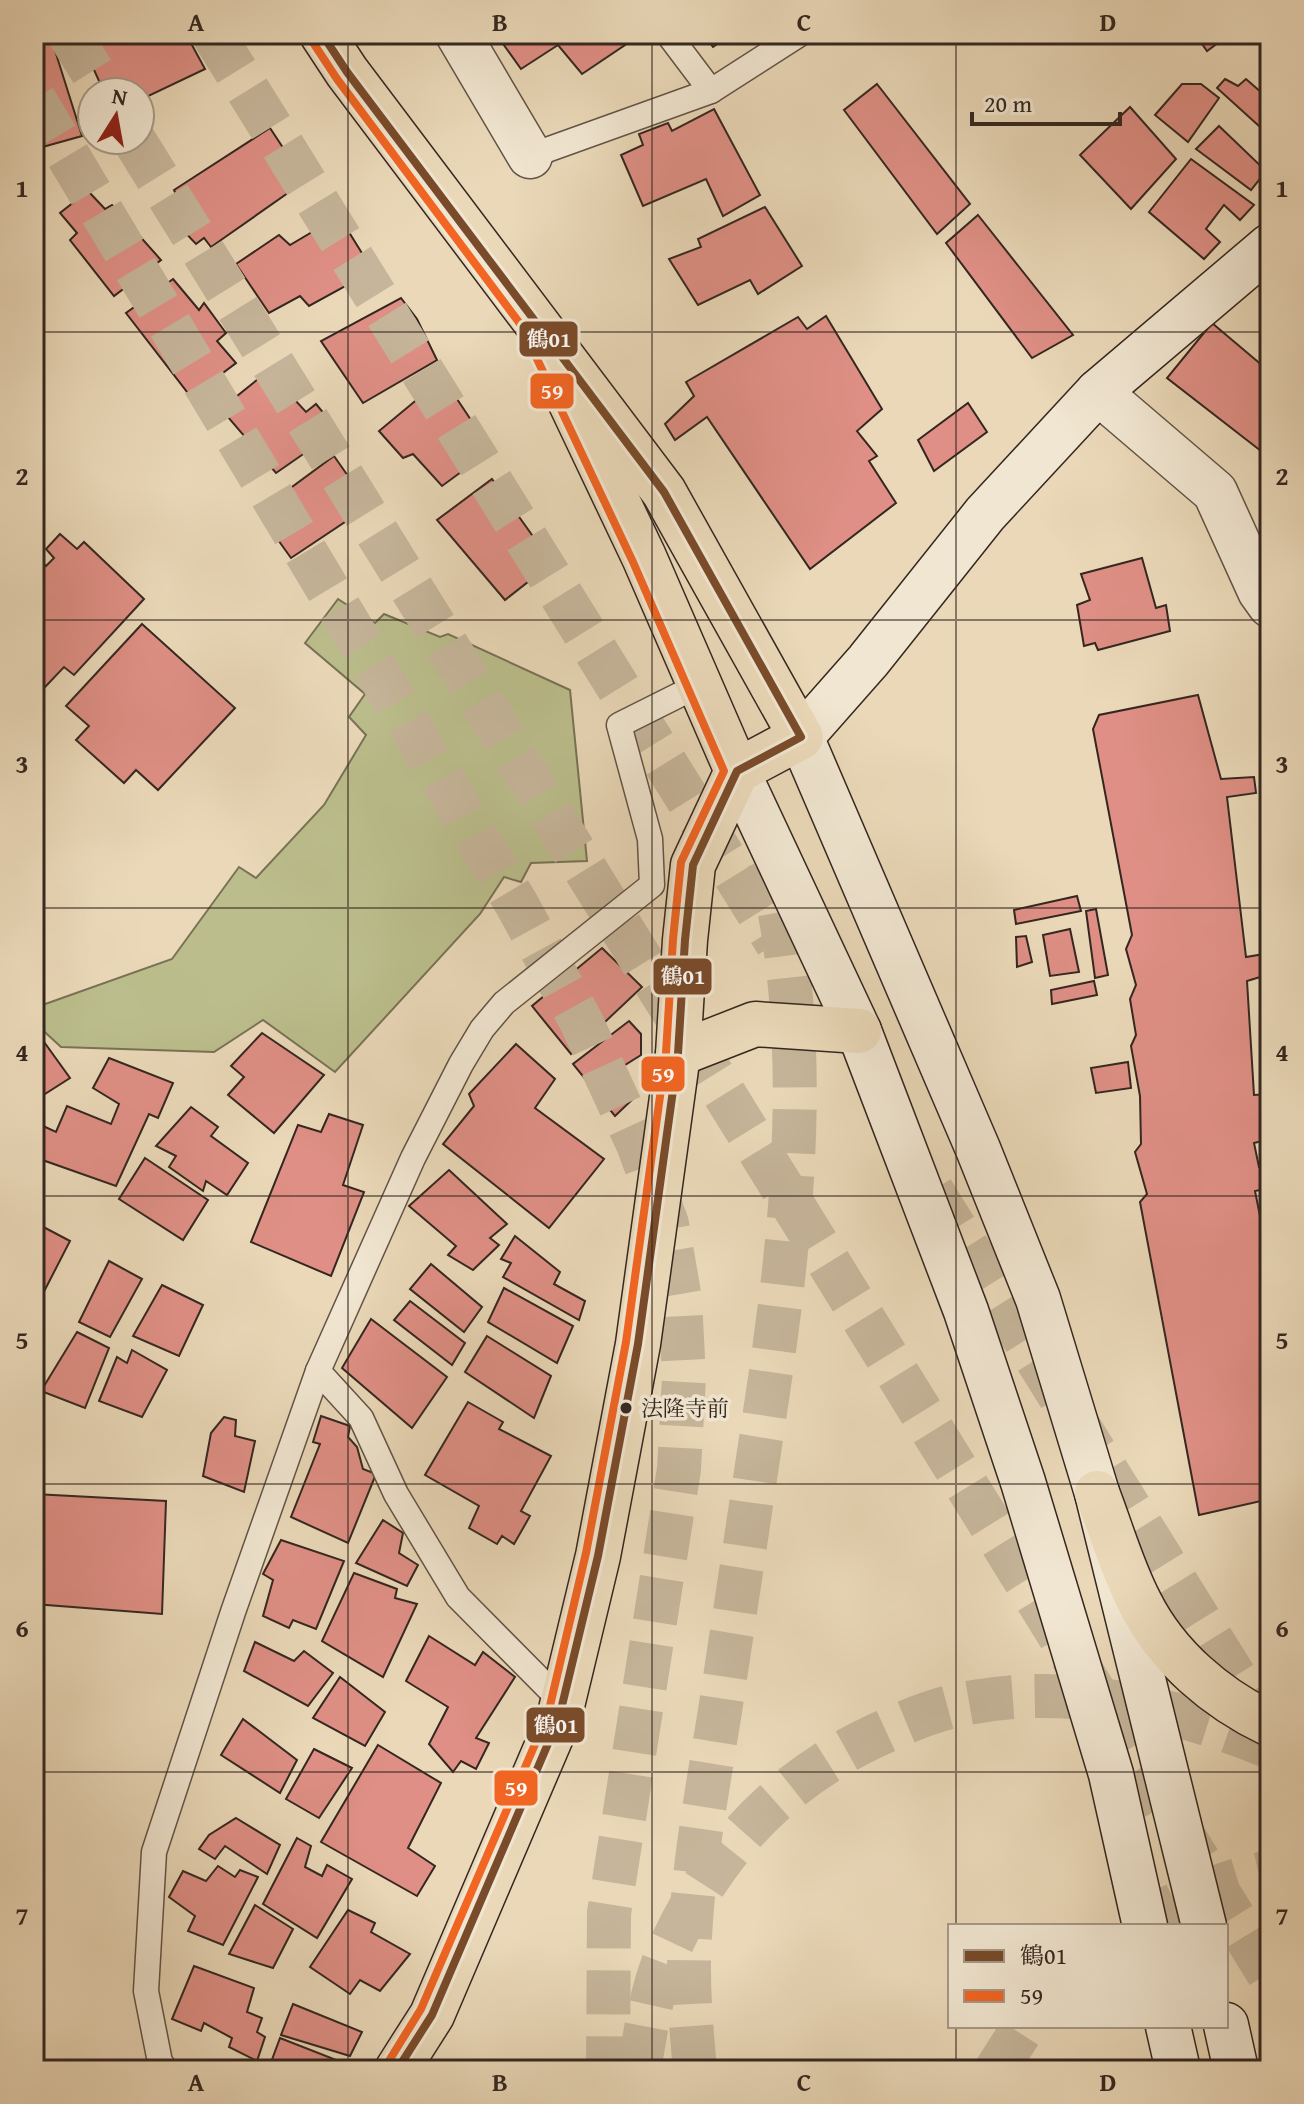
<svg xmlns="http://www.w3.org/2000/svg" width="1304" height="2104" font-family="'Gentium Book Plus','Noto Serif JP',serif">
	<rect width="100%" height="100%" fill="#ead8b8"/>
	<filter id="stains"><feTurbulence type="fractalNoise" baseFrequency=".0025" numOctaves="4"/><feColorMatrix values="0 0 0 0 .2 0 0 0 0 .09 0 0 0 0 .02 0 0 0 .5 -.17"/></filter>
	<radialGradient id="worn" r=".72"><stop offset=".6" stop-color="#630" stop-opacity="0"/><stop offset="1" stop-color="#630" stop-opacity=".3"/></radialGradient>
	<!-- green -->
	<path fill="#bbbe8c" stroke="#787256" stroke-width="2" d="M338 599 375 623 384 614 440 637 448 634 570 690 587 861 531 863 521 882 504 877 480 914 335 1072 263 1020 214 1052 61 1047 35 1023 34 1008 172 959 239 867 256 878 324 805 366 735 349 717 365 694 305 643Z"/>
	<!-- building -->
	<g fill="#df8f85" stroke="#342720" stroke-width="2">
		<path d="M113 34H186L205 69 140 100V92H104L85 50Z"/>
		<path d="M496 34H615L625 45 582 74 558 45 521 69Z"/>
		<path d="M703 34H732L713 47Z"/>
		<path d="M1195 34H1230L1207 51Z"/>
		<path d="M52 41 82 136 39 148 34 133V64L39 63 37 47Z"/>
		<path d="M1225 79 1238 86 1246 79 1270 100V136L1217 88Z"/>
		<path d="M877 84 970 204 937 234 844 110Z"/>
		<path d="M1182 84H1201L1219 98 1188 142 1155 115Z"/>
		<path d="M1130 107 1176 159 1131 209 1080 155Z"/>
		<path d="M714 109 760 195 723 216 706 179 643 206 621 155 643 145 639 134 668 123 672 131Z"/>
		<path d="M1219 126 1266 171 1251 190 1196 149Z"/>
		<path d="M270 128 305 181 211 247 204 238 196 244 178 225 187 216 174 190Z"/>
		<path d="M1191 159 1254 205 1240 220 1224 205 1206 229 1220 242 1204 259 1149 212Z"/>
		<path d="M88 191 105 209 112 205 161 260 114 296 70 240 77 233 60 213Z"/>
		<path d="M765 207 802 266 758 294 750 280 698 305 669 259 701 247 698 239Z"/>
		<path d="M978 215 1073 335 1032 358 946 243Z"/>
		<path d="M339 216 373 271 309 306 300 296 269 313 236 264 279 235 290 245Z"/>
		<path d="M173 279 199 310 204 303 226 333 217 341 236 363 191 397 126 313Z"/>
		<path d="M401 298 417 319 437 360 363 403 321 341Z"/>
		<path d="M826 316 882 409 857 431 877 456 869 461 896 503 810 569 707 417 675 440 665 424 694 396 686 382 798 317 807 329Z"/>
		<path d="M1212 323 1270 372V458L1167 378Z"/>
		<path d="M268 371 306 412 316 404 331 422 316 434 322 441 276 473 221 409Z"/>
		<path d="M443 378 491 450 442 486 413 454 403 458 379 431Z"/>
		<path d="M968 403 987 432 934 471 918 440Z"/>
		<path d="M334 456 369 506 291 558 258 512Z"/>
		<path d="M492 479 552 563 505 600 437 520Z"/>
		<path d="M1268 517 1270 518V565L1263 530Z"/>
		<path d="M60 534 77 549 84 542 144 599 74 675 64 667 45 687 34 677V555L46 566 54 558 46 549Z"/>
		<path d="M1142 558 1156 608 1166 605 1170 631 1098 650 1095 643 1084 646 1077 605 1090 600 1081 574Z"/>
		<path d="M142 624 235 708 158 790 136 770 124 783 76 740 89 726 66 706Z"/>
		<path d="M1198 695 1221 779 1254 777 1256 793 1227 797 1246 957 1270 953V974L1247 981 1254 1095 1270 1094V1139L1254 1143 1259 1167 1270 1164V1188L1255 1191 1270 1266V1499L1199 1515 1140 1202 1147 1194 1135 1152 1141 1144 1140 1096 1131 1046 1136 1035 1130 999 1136 985 1126 949 1132 935 1093 729 1099 715Z"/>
		<path d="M1077 896 1081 911 1016 924 1014 910Z"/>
		<path d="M1096 909 1108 975 1095 978 1086 911Z"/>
		<path d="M1070 929 1079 972 1050 976 1043 935Z"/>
		<path d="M1026 936 1032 962 1017 967 1016 937Z"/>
		<path d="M602 948 642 987 571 1054 532 1006Z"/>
		<path d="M1094 981 1097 995 1052 1004 1051 990Z"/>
		<path d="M629 1021 641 1034V1055L614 1072 635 1097 615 1116 573 1064Z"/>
		<path d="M34 1028 70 1078 34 1101Z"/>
		<path d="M262 1033 324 1075 274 1133 228 1095 244 1077 231 1066Z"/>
		<path d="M516 1044 555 1079 535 1108 604 1159 549 1228 443 1144 474 1106 469 1094Z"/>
		<path d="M109 1058 173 1083 158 1118 149 1114 116 1186 34 1157 43 1126 56 1132 67 1106 111 1124 119 1104 93 1088Z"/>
		<path d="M1128 1062 1131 1088 1096 1093 1091 1068Z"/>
		<path d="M191 1107 218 1127 211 1136 248 1163 227 1195 206 1181 203 1191 169 1167 176 1156 156 1146Z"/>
		<path d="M329 1114 363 1125 343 1185 364 1192 331 1276 251 1242 298 1125 321 1132Z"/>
		<path d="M145 1158 208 1200 183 1240 119 1199Z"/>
		<path d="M449 1170 507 1224 490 1238 499 1245 473 1270 448 1255 456 1246 409 1206Z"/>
		<path d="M34 1222 70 1241 34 1311Z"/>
		<path d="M515 1236 560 1272 554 1284 585 1301 579 1320 503 1277 511 1263 501 1259Z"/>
		<path d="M109 1261 142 1279 110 1337 79 1322Z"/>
		<path d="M431 1264 482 1307 464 1332 410 1289Z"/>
		<path d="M162 1285 203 1305 179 1356 133 1336Z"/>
		<path d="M504 1288 573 1326 557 1363 488 1322Z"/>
		<path d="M410 1301 465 1343 452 1365 394 1320Z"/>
		<path d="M371 1319 447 1377 412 1428 342 1368Z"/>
		<path d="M77 1332 109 1348 85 1408 41 1391Z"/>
		<path d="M487 1336 551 1376 534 1418 465 1372Z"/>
		<path d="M132 1350 167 1370 142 1417 99 1401 117 1357 127 1363Z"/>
		<path d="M468 1402 503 1422 499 1429 551 1456 521 1511 530 1516 514 1544 502 1536 497 1544 469 1528 479 1506 425 1475Z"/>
		<path d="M321 1416 350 1426 348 1437 357 1447 363 1469 376 1474 348 1543 291 1517 320 1444 313 1442Z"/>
		<path d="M224 1417 236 1420 235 1436 255 1441 244 1492 203 1476 211 1433Z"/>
		<path d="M34 1494 166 1501 162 1614 34 1604Z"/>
		<path d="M383 1520 403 1533 399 1553 418 1565 407 1586 356 1563Z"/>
		<path d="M281 1540 344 1561 316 1629 293 1620 289 1628 263 1616 273 1580 263 1574Z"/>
		<path d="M354 1573 397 1589 395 1598 417 1604 383 1677 322 1641Z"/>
		<path d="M429 1636 475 1665 483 1652 515 1677 476 1738 489 1743 476 1769 461 1761 453 1772 429 1744 448 1707 406 1681Z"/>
		<path d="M255 1642 294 1661 304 1651 333 1673 308 1706 244 1671Z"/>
		<path d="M340 1677 385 1712 365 1746 313 1718Z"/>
		<path d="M243 1719 297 1760 280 1793 221 1755Z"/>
		<path d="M378 1745 441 1783 408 1848 435 1866 417 1896 321 1842Z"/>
		<path d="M314 1749 352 1768 319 1818 286 1799Z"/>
		<path d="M236 1818 280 1845 267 1874 225 1846 215 1859 199 1849 209 1835Z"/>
		<path d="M297 1838 311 1846 305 1867 322 1876 327 1865 352 1879 317 1938 263 1904Z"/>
		<path d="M218 1866 235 1877 240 1870 258 1877 223 1945 188 1931 195 1916 169 1897 183 1871 206 1881Z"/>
		<path d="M255 1905 293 1929 273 1968 229 1954Z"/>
		<path d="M348 1910 375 1923 371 1932 410 1954 380 1991 360 1980 350 1994 310 1967Z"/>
		<path d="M194 1966 254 1988 247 2012 262 2018 257 2032 265 2037 257 2061 229 2047 232 2038 204 2023 201 2031 172 2019Z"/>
		<path d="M293 2004 362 2032 350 2056 281 2035Z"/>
		<path d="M280 2038 349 2065 347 2070H281L270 2065Z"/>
	</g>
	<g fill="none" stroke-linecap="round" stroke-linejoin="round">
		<!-- highway-tunnel -->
		<g stroke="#c6b59a" stroke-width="44" stroke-dasharray="44 22" stroke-linecap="butt">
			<path d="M69 34 105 92"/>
			<path d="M213 34 777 943"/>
			<path d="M34 99 516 903 581 1021 638 1144 667 1224 680 1299 684 1378 679 1469 609 1913 608 2070"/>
			<path d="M134 140 1270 1976"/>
			<path d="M932 1191 1268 1730"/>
			<path d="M1138 1926C1174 1902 1227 1880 1270 1872"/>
			<path d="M639 2070C646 2029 652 1985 670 1947 715 1850 780 1780 877 1735 907 1721 940 1707 974 1702 1074 1684 1177 1709 1270 1747"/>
			<path d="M695 2070C691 2025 687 1981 690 1936 694 1861 708 1785 720 1711 734 1618 748 1525 762 1432 791 1243 815 1049 769 861"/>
			<path d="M996 2070 1024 2026"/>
		</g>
		<!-- lane casing -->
		<g stroke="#625346" stroke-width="27">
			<g id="lane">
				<path d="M668 34 711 91"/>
				<path d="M530 156 711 91 800 34"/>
				<path d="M318 1371 361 1418 396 1494 458 1597 563 1703"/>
				<path d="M166 2070 160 2062 146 1991 154 1852 233 1612 318 1371 413 1158 461 1064 482 1029 504 1003 652 885 650 839 619 725 699 685"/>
			</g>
		</g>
		<!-- street casing -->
		<g stroke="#625346" stroke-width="47">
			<g id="street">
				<path d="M458 34 530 156"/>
				<path d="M1098 392 1215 492 1260 591 1270 605"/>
			</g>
		</g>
		<!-- secondary casing -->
		<g stroke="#342720" stroke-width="47">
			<g id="secondary">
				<path d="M737 771 859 1031 966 1311 1023 1482 1111 1774 1145 1926"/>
				<path d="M1204 1926 1097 1493 1038 1299 978 1149 801 737 868 661 985 514 1098 392 1270 246"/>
				<path d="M1226 2025 1236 2070"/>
				<path d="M1168 2026 1178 2070"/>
			</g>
		</g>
		<!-- primary casing -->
		<g stroke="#342720" stroke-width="47">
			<g id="primary">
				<path d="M322 34 347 72 664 492 801 737 737 771 693 865 685 940 678 1054 638 1344 598 1556 559 1718 432 2015 397 2070"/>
				<path d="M568 397 644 557 737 771"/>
				<path d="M678 1054 755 1024 859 1031"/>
			</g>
		</g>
		<!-- highway casing -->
		<g stroke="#342720" stroke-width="47">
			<path id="highway" d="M1097 1493C1111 1529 1122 1569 1140 1603 1167 1657 1217 1699 1270 1724"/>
		</g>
		<!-- lane -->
		<use href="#lane" stroke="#f1e6d1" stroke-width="24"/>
		<!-- street -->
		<use href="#street" stroke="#f1e6d1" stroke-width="44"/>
		<!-- secondary -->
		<use href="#secondary" stroke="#f1e6d1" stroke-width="44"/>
		<!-- primary -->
		<use href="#primary" stroke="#ead8b8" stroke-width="44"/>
		<!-- highway -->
		<use href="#highway" stroke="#ead8b8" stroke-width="44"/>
		<!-- bus-1 casing -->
		<g stroke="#f1e6d1" stroke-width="14">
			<path id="bus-1" d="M322 34 347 72 664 492 801 737 737 771 693 865 685 940 678 1054 638 1344 598 1556 559 1718 432 2015 397 2070"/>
		</g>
		<!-- bus-2 casing -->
		<g stroke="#f1e6d1" stroke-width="14">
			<path id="bus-2" d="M312 41 337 79 521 325 633 562 724 771 681 862 673 939 666 1053 626 1342 586 1553 548 1714 421 2009 387 2064"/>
		</g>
		<!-- bus-1 -->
		<use href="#bus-1" stroke="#7a4b2a" stroke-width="8"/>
		<!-- bus-2 -->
		<use href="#bus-2" stroke="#f26522" stroke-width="8"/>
	</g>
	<!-- grid -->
	<path fill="none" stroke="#342720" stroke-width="2" stroke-opacity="0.55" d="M348 34V2070M652 34V2070M956 34V1926M34 332H1270M34 620H1270M34 908H1270M34 1196H1270M34 1484H1270M34 1772H1270M956 2026V2070"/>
	<!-- markers -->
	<circle fill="#342720" stroke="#f1e6d1" stroke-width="3" cx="626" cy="1408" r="7"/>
	<g text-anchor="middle" stroke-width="7" stroke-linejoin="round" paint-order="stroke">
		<!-- bus labels -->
		<g font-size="22" fill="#342720" stroke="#f1e6d1" text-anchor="start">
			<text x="641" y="1416">法隆寺前</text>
		</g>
	</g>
	<g stroke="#f1e6d1" stroke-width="3">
		<rect x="518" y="320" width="61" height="38" rx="8" fill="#7a4b2a"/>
		<rect x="529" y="372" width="46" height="38" rx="8" fill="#f26522"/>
		<rect x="652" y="957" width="61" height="39" rx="8" fill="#7a4b2a"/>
		<rect x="640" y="1055" width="46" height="38" rx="8" fill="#f26522"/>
		<rect x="525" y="1706" width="61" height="38" rx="8" fill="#7a4b2a"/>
		<rect x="493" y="1769" width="46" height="38" rx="8" fill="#f26522"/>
	</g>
	<g font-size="22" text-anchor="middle" font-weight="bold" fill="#fff">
		<text x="549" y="347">鶴01</text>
		<text x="552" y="399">59</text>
		<text x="683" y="984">鶴01</text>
		<text x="663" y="1082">59</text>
		<text x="556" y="1733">鶴01</text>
		<text x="516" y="1796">59</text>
	</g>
	<!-- margin -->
	<rect width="1304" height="2104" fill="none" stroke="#ead8b8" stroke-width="88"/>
	<!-- legend -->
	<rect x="948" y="1924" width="280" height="104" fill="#f1e6d1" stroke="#a59a8a" stroke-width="2"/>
	<rect x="964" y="1950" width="40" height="12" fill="#7a4b2a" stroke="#a59a8a" stroke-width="2"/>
	<text x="1020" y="1964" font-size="24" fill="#342720">鶴01</text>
	<rect x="964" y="1990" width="40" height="12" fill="#f26522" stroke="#a59a8a" stroke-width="2"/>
	<text x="1020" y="2004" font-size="24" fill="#342720">59</text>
	<!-- north arrow -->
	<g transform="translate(116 116) rotate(11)"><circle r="38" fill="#f1e6d1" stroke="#a59a8a" stroke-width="2"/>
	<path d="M0-6L14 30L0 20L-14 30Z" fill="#8f2418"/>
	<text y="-12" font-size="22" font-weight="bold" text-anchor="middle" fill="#342720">N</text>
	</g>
	<!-- scale -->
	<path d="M972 112v12h148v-12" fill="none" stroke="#342720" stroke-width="4"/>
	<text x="984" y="112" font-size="24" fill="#342720" stroke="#f1e6d1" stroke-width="6" paint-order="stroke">20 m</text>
	<rect x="44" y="44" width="1216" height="2016" fill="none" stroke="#342720" stroke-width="3"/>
	<g font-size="26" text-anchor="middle" font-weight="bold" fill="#342720">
		<text x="196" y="31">A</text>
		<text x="500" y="31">B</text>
		<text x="804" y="31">C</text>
		<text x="1108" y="31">D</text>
		<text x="22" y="197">1</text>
		<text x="1282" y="197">1</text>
		<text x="22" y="485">2</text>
		<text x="1282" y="485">2</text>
		<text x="22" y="773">3</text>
		<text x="1282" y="773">3</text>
		<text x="22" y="1061">4</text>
		<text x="1282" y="1061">4</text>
		<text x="22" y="1349">5</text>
		<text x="1282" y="1349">5</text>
		<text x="22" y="1637">6</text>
		<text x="1282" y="1637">6</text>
		<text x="22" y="1925">7</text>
		<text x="1282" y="1925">7</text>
		<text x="196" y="2091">A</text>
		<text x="500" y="2091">B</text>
		<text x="804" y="2091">C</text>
		<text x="1108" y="2091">D</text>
	</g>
	<rect width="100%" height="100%" filter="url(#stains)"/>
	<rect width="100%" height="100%" fill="url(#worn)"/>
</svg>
